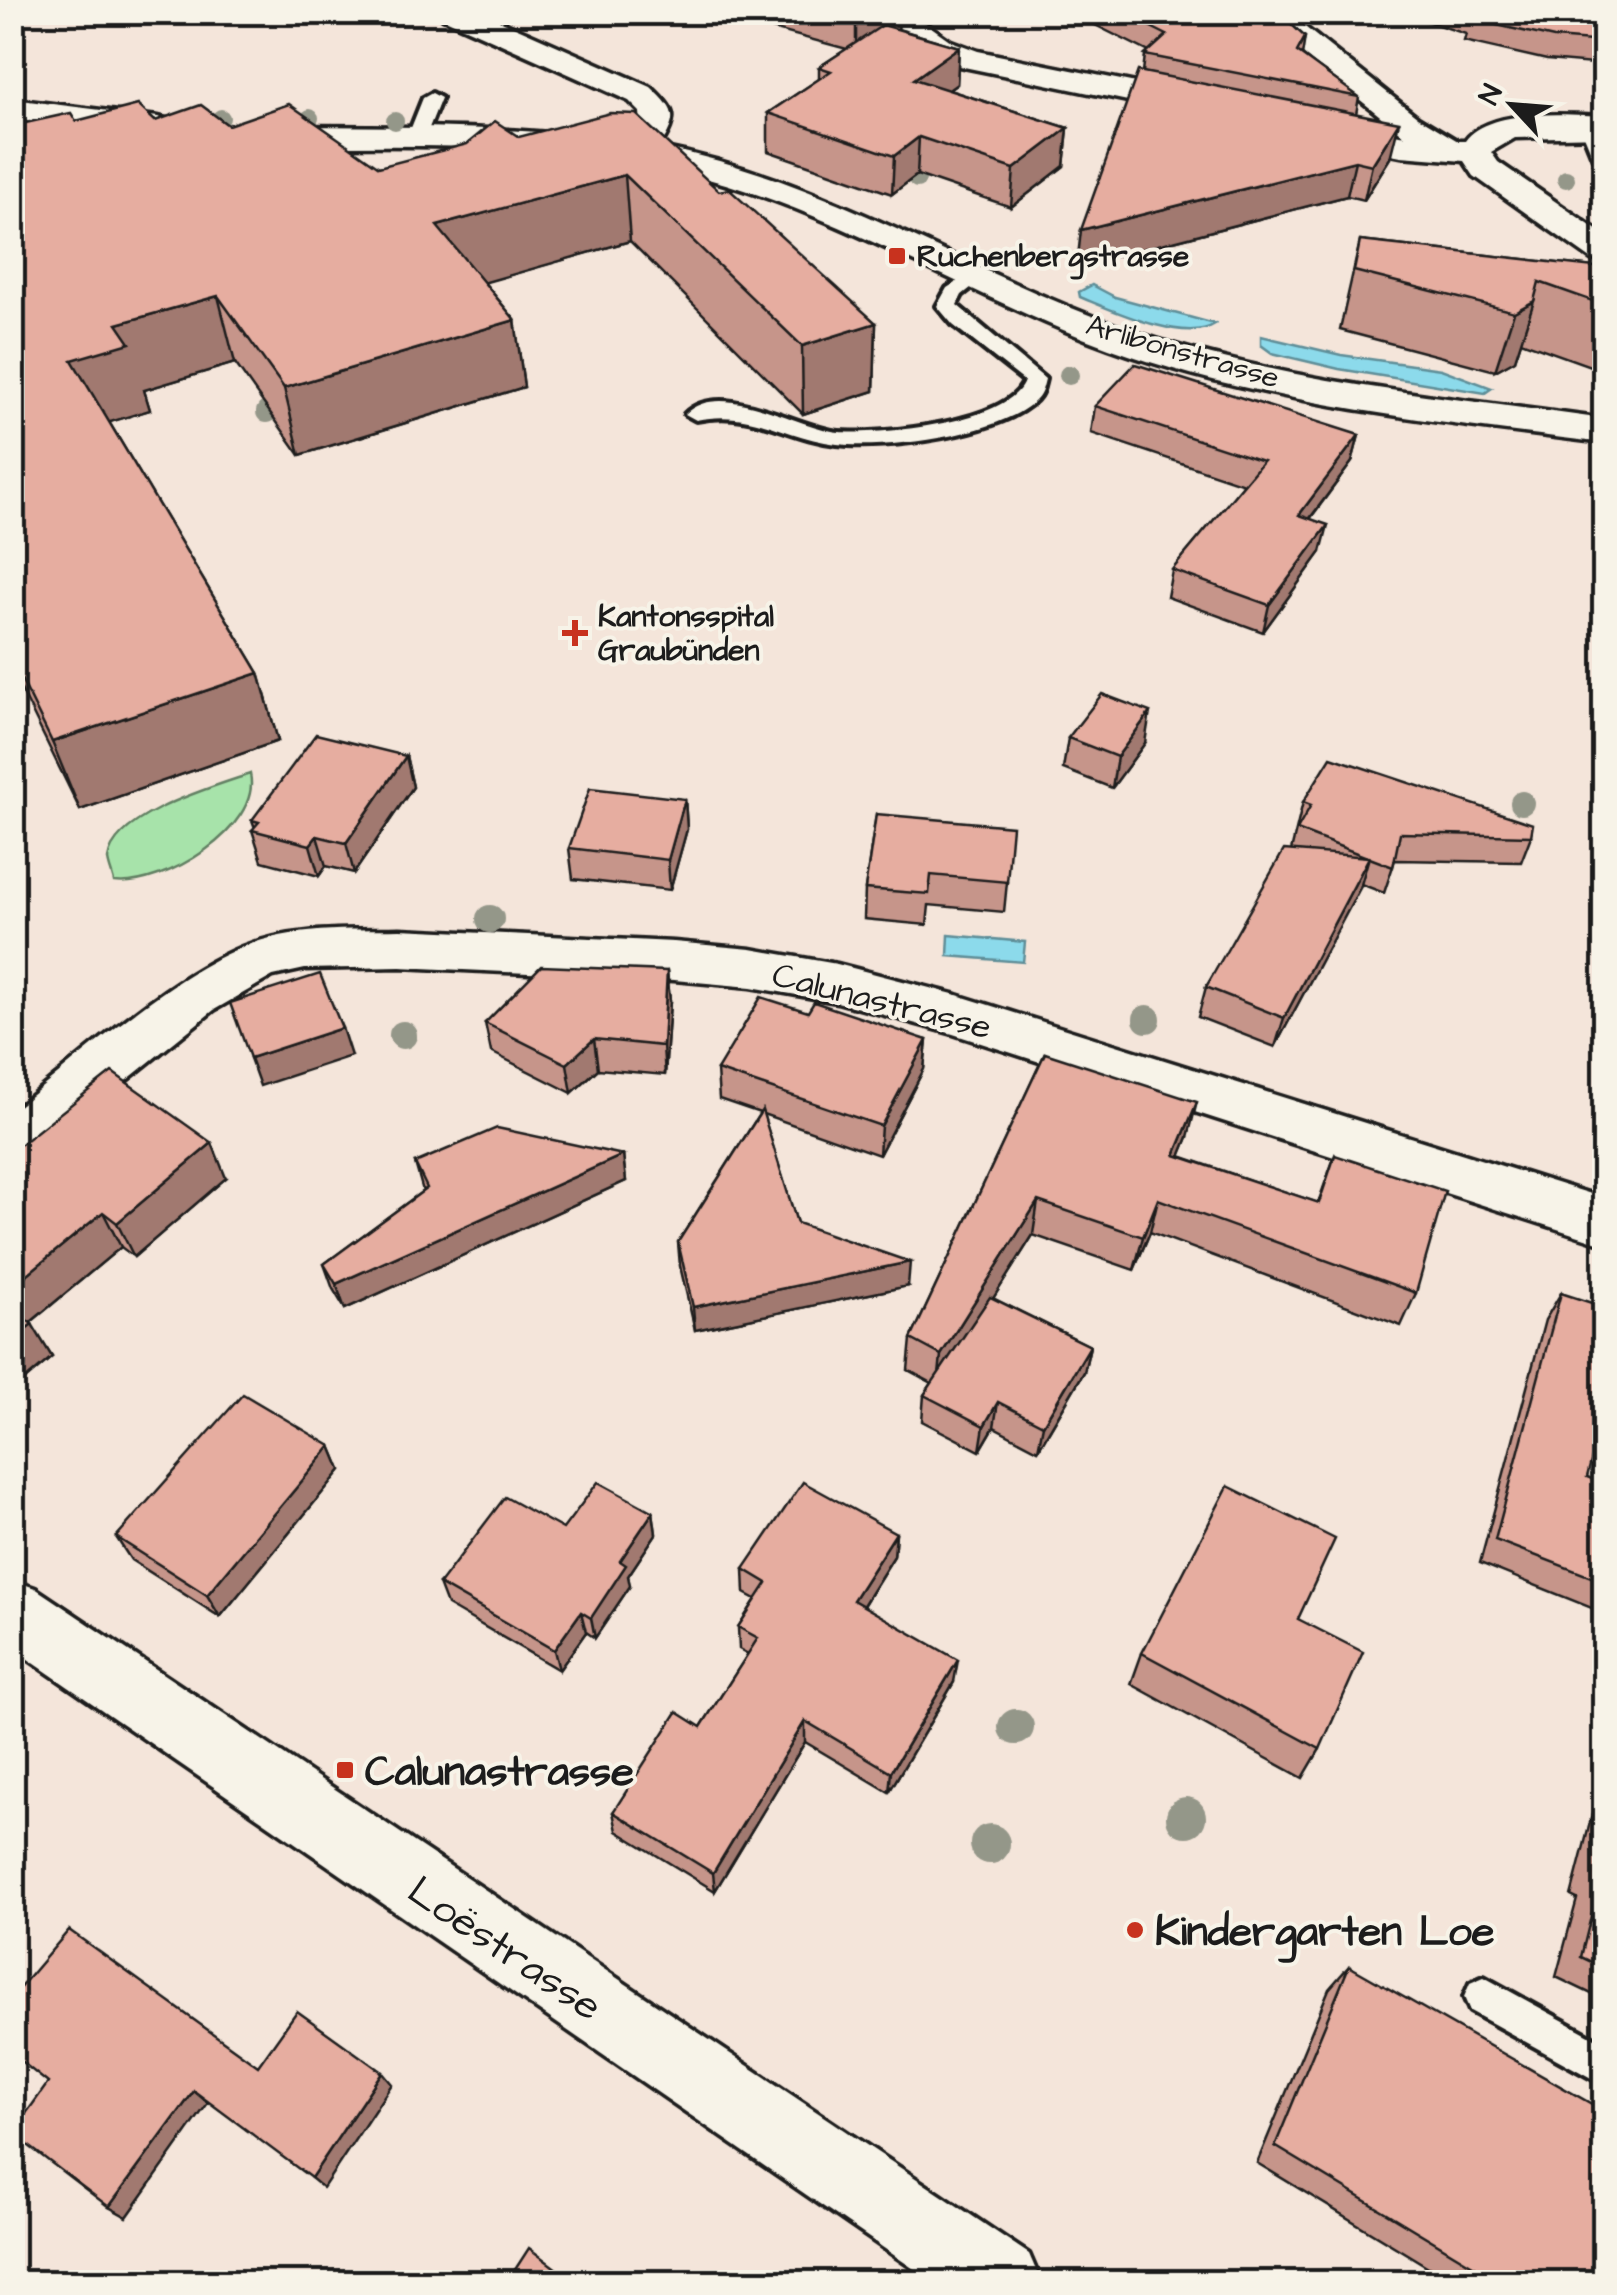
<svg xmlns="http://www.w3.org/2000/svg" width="1617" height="2295" font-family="'Architects Daughter',sans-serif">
	<rect width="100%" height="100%" fill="#f4e5da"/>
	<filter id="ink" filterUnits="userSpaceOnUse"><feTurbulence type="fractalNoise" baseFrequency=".01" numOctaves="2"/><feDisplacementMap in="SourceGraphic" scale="20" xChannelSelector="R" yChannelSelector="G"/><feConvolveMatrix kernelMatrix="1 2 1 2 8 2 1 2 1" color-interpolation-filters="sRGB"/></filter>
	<g filter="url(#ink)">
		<!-- green -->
		<path fill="#a7e3aa" stroke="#628063" stroke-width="2.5" d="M250 774C262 828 163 888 114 882 113 876 108 865 108 859 113 815 215 786 250 774Z"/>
		<!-- water -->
		<g fill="#8cdaeb" stroke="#5f8e98" stroke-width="2.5">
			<path d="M1092 285 1115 297 1215 324C1185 344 1112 310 1080 297L1079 292Z"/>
			<path d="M1261 336 1341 355 1441 369 1492 388 1485 393 1339 369 1272 353 1261 345Z"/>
			<path d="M949 935 1025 942 1023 962 948 956Z"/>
		</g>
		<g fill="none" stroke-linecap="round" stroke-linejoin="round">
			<!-- service casing -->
			<g stroke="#1c1c1c" stroke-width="8">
				<g id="service">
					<path d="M432 93 441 98 425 138 422 142H410L407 138 423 98Z"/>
					<path d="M1589 120 1595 121 1604 141V167L1595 162 1580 125Z"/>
					<path d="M976 270 986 276 962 295 957 305 1045 379C1043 387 1042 394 1036 400 1001 435 885 450 837 444 784 438 753 408 696 420L685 414C722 378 797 428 839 432 879 435 1010 423 1024 381L953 325 937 306 947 288Z"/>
					<path d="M1484 1977 1604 2043V2085L1470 2011 1464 1997 1470 1983Z"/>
				</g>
			</g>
			<!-- minor casing -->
			<g stroke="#1c1c1c" stroke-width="7">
				<g id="minor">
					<path d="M439 12H481L651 87C677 112 678 116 660 147 832 180 977 279 1141 334 1290 384 1449 397 1604 419V443C1443 423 1262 404 1109 348 963 294 829 206 677 171 543 139 401 147 264 146L252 143 247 136 252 129 264 126C386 127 509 124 630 142L641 124 640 112 629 101 443 18Z"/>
					<path d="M875 12H910L951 41 978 51 1205 97 1216 100 1221 107 1216 114 1205 117 959 66 929 55Z"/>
					<path d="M1251 12H1286L1418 117 1458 141H1465C1488 108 1568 114 1604 116V136L1515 138 1491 152 1498 162 1604 235V262L1591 259 1474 176 1464 161 1401 156 1307 137 1303 130 1307 123 1319 120 1405 136Z"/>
					<path d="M12 99 158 117 170 120 174 127 170 134 158 137 12 119Z"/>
					<path d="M400 929 674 942 751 949 837 964 957 995 1604 1198V1244L953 1034 837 1002 751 987 674 980 400 967 305 969 273 976 214 1010 31 1157 12 1164V1111C81 1058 163 980 242 947 292 927 347 930 400 929Z"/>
					<path d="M12 1580 35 1588 1029 2254 1041 2282H933L12 1648Z"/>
				</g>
			</g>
			<!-- service -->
			<use href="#service" fill="#f7f3e8" fill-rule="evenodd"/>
			<!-- minor -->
			<use href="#minor" fill="#f7f3e8" fill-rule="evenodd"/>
		</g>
		<!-- trees -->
		<g fill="#949789">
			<circle cx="221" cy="118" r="9"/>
			<circle cx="310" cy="118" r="9"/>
			<circle cx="395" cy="121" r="9"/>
			<circle cx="917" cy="179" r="9"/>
			<circle cx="1566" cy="179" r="9"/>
			<circle cx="1069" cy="375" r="10"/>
			<circle cx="267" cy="412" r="11"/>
			<circle cx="1522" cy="803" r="12"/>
			<circle cx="490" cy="919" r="14"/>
			<circle cx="1147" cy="1019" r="14"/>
			<circle cx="403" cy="1035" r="14"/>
			<circle cx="1016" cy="1727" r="18"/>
			<circle cx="1186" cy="1817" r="20"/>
			<circle cx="990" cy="1844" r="20"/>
		</g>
		<!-- wall -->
		<g fill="#c6958a" stroke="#1c1c1c" stroke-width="2.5">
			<path d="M735 12H899L898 29 959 47 957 84 949 90 1068 128 1064 166 1011 207 917 175 892 194 768 151V113L819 79V67L847 49 735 19Z"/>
			<path d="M1069 12H1278L1305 37 1302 56 1359 97 1356 114 1390 158 1364 200 1347 196 1077 266 1143 72 1145 55 1149 52Z"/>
			<path d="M1398 12H1604V65L1547 60 1464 41 1466 34Z"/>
			<path d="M76 121H155L228 125 379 167 519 137 719 191 876 323 874 391 803 414 630 241 484 282 515 320 524 387 373 433 300 455 235 363 144 390 150 410 109 422 259 673 278 741 80 810 12 671V126Z"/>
			<path d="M1360 241 1604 268V371L1521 341 1515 360 1495 371 1340 330Z"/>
			<path d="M1095 406 1359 435 1352 462 1310 519 1321 552 1263 632 1167 597 1172 570 1244 484 1091 433Z"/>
			<path d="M1068 738 1145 743 1112 788 1063 769Z"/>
			<path d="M406 756 413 787 354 873 326 866 319 876 262 861 252 830 255 828 252 820Z"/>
			<path d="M685 799 687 829 670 890 573 879 569 848Z"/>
			<path d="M1303 802 1531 836 1521 862 1395 860 1384 893 1361 884 1275 1047 1198 1017 1206 987 1291 851Z"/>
			<path d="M876 814 1007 882 1004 912 929 905 927 925 864 919 865 889Z"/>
			<path d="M667 971 670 1001 665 1075 598 1069 572 1093 491 1052 485 1023Z"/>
			<path d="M808 1012 927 1040 924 1069 879 1155 763 1114 797 1223 908 1286 695 1330 680 1266 678 1242 760 1113 719 1099 717 1070Z"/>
			<path d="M1045 1053 1188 1137 1180 1156 1318 1203 1335 1155 1416 1293 1401 1326 1150 1232 1134 1270 1033 1235 993 1298 1090 1346 1084 1372 1038 1450 994 1427 980 1451 922 1421 924 1395 932 1383 908 1370 911 1339Z"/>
			<path d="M12 1151 226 1178 134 1257 121 1247 30 1323 52 1357 12 1391Z"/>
			<path d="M623 1155 626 1181 345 1309 333 1289 324 1264 423 1191 415 1163Z"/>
			<path d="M1561 1293 1587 1477 1604 1484V1613L1480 1563 1545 1320Z"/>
			<path d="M331 1446 341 1470 220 1617 131 1560 116 1537Z"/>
			<path d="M653 1512 656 1534 628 1576 630 1586 595 1638 586 1632 559 1670 447 1605 439 1584 563 1529Z"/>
			<path d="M896 1533 894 1556 863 1606 954 1682 889 1792 805 1742 715 1891 617 1831 613 1812 701 1727 748 1654 739 1649 738 1627 756 1599 745 1593 744 1569Z"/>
			<path d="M1298 1619 1320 1749 1303 1778 1131 1684 1142 1653Z"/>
			<path d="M1604 1768V2000L1556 1977 1577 1899 1571 1896Z"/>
			<path d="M1349 1966 1597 2282H1453L1257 2163 1329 1989Z"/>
		</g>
		<!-- shaded-wall -->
		<g fill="#a17970" stroke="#1c1c1c" stroke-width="2.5">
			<path d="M884 12H899L898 35 856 51V23Z"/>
			<path d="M959 47 957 84 912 116 914 79Z"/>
			<path d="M1399 122 1390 158 1364 200 1372 165Z"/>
			<path d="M1068 128 1064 166 1011 207 1014 169Z"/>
			<path d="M919 137 917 175 892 194 894 156Z"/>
			<path d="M1355 161 1347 196 1077 266 1081 230Z"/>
			<path d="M625 175 630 241 448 293 437 226Z"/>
			<path d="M218 296 235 363 144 390 150 410 94 427 72 360 117 324Z"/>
			<path d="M1534 301 1515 360 1495 371 1514 312Z"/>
			<path d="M515 320 524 387 300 455 284 388Z"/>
			<path d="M876 323 874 391 803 414 802 346Z"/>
			<path d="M1359 435 1352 462 1292 542 1299 515Z"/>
			<path d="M1328 525 1321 552 1263 632 1269 605Z"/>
			<path d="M259 673 278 741 80 810 52 742Z"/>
			<path d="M1150 712 1145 743 1112 788 1117 757Z"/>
			<path d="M406 756 413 787 354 873 346 843Z"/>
			<path d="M685 799 687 829 670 890 668 860Z"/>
			<path d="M317 836 326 866 319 876 310 845Z"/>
			<path d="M1369 857 1360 888 1275 1047 1284 1018Z"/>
			<path d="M667 971 670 1001 665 1075 663 1046Z"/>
			<path d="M342 1028 351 1056 260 1086 250 1058Z"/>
			<path d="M594 1039 598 1069 572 1093 567 1064Z"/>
			<path d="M927 1040 924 1069 879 1155 881 1126Z"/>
			<path d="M1197 1102 1188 1137 1167 1189 1175 1155Z"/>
			<path d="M212 1143 226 1178 134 1257 117 1223Z"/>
			<path d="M623 1155 626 1181 345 1309 336 1284Z"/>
			<path d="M1158 1199 1150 1232 1134 1270 1143 1237Z"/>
			<path d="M1038 1201 1033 1235 938 1386 941 1355Z"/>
			<path d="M103 1212 121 1247 20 1331 12 1319V1287Z"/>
			<path d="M910 1262 908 1286 695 1330 693 1307Z"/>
			<path d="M32 1324 52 1357 12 1391V1340Z"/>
			<path d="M1090 1346 1084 1372 1038 1450 1043 1425Z"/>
			<path d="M998 1402 994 1427 980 1451 984 1426Z"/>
			<path d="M331 1446 341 1470 220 1617 207 1595Z"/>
			<path d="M653 1512 656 1534 628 1576 630 1586 595 1638 591 1618 620 1561Z"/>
			<path d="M896 1533 894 1556 852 1623 853 1600Z"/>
			<path d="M581 1612 586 1632 559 1670 554 1650Z"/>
			<path d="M958 1660 954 1682 889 1792 891 1772Z"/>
			<path d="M805 1721V1742L715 1891 713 1873Z"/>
			<path d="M382 2072 392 2084 323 2188 311 2178Z"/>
			<path d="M194 2091 208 2103 127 2217 109 2207Z"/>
		</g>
		<!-- building -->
		<g fill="#e6ada0" stroke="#1c1c1c" stroke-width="2.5">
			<path d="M817 12H884L856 23Z"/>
			<path d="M1121 12H1278L1305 37 1297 52 1359 97 1145 55 1167 35Z"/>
			<path d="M1473 12H1604V42L1554 38 1470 19 1475 13Z"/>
			<path d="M883 25 959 47 914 79 1068 128 1014 169 919 137 894 156 768 113 831 71 819 67Z"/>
			<path d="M1138 71 1399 122 1372 165 1355 161 1081 230Z"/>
			<path d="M289 104 379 167 467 144 495 121 519 137 610 113 636 114 719 191 729 189 876 323 802 346 625 175 437 226 515 320 359 366 284 388 218 296 117 324 130 343 72 360 259 673 52 742 12 660V126L71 113 76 121 138 105 155 121 201 105 228 125Z"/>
			<path d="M1360 241 1604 268V305L1539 282 1534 301 1514 312 1354 271Z"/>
			<path d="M1135 364 1359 435 1299 515 1328 525 1269 605 1172 570 1263 461 1095 406Z"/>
			<path d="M1102 694 1150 712 1117 757 1068 738Z"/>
			<path d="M316 734 406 756 346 843 317 836 310 845 252 830 259 822 252 820Z"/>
			<path d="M1331 757 1533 824 1531 836 1400 833 1393 867 1297 830 1311 805 1303 802Z"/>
			<path d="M590 788 685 799 668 860 569 848Z"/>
			<path d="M876 814 1012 826 1007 882 931 875 929 894 865 889Z"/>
			<path d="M1284 850 1369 857 1284 1018 1206 987Z"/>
			<path d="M541 966 667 971 663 1046 594 1039 567 1064 485 1023Z"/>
			<path d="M320 974 342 1028 250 1058 230 1003Z"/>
			<path d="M761 997 808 1012 814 1002 927 1040 881 1126 717 1070Z"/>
			<path d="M1045 1053 1197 1102 1175 1155 1319 1203 1335 1155 1445 1191 1416 1293 1158 1199 1143 1237 1038 1201 941 1355 911 1339Z"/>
			<path d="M112 1072 212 1143 117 1223 103 1212 12 1287V1151Z"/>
			<path d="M762 1110 797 1223 910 1262 693 1307 678 1242Z"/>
			<path d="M497 1128 623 1155 336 1284 324 1264 427 1188 415 1163Z"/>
			<path d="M1561 1293 1604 1307V1411L1587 1477 1604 1484V1582L1495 1540Z"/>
			<path d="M990 1297 1090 1346 1043 1425 998 1402 984 1426 924 1395Z"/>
			<path d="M12 1309 32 1324 12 1340Z"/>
			<path d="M243 1394 331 1446 207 1595 116 1537Z"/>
			<path d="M598 1482 653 1512 620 1561 626 1565 591 1618 581 1612 554 1650 439 1584 505 1497 563 1529Z"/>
			<path d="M803 1482 896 1533 853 1600 958 1660 891 1772 805 1721 713 1873 613 1812 677 1712 701 1727 758 1638 738 1627 767 1583 744 1569Z"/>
			<path d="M1228 1486 1335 1539 1298 1619 1363 1652 1320 1749 1142 1653Z"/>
			<path d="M1604 1839V1968L1581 1957 1601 1876 1596 1874Z"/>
			<path d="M69 1930 258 2066 297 2011 382 2072 311 2178 194 2091 109 2207 12 2133 48 2083 12 2054V1997Z"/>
			<path d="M1349 1966 1604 2111V2257L1597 2282H1501L1275 2146Z"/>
			<path d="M529 2248 574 2282H507Z"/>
		</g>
	</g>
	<!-- markers -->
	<g fill="#c8321e" stroke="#f7f3e8" stroke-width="4">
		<rect x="887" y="246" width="20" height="20" rx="5"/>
		<path d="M570 618h10v10h10v10h-10v10h-10v-10h-10v-10h10z"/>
		<rect x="335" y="1760" width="20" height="20" rx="5"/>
		<circle cx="1135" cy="1930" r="10"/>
	</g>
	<g text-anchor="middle" stroke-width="8" stroke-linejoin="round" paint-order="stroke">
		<!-- far-poi labels -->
		<g font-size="30" font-weight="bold" fill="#1c1c1c" stroke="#f7f3e8" text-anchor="start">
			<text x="917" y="266">Ruchenbergstrasse</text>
			<text x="598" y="626">Kantonsspital<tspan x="598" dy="34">Graubünden</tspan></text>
		</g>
		<!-- far-street labels -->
		<g font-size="30" fill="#1c1c1c" stroke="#f7f3e8">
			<text transform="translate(1183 351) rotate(16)" y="10">Arlibonstrasse</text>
		</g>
		<!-- street labels -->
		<g font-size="35" fill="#1c1c1c" stroke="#f7f3e8">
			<text transform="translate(882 1000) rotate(14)" y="12">Calunastrasse</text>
		</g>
		<!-- near-poi labels -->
		<g font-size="42" font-weight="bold" fill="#1c1c1c" stroke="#f7f3e8" text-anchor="start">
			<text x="365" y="1785">Calunastrasse</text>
			<text x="1155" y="1945">Kindergarten Loe</text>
		</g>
		<!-- near-street labels -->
		<g font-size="42" fill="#1c1c1c" stroke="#f7f3e8">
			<text transform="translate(506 1947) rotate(34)" y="15">Loëstrasse</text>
		</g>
	</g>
	<!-- margin -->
	<rect width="1617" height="2295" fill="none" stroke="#f7f3e8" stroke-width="50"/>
	<rect x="25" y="25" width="1567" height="2245" fill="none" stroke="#1c1c1c" stroke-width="4" filter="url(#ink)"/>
	<!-- north arrow -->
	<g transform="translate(1512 105) rotate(296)" stroke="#f7f3e8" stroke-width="8" paint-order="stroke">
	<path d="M0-8L18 38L0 25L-18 38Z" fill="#1c1c1c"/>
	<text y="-15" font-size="28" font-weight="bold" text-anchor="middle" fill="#1c1c1c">N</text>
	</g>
</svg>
